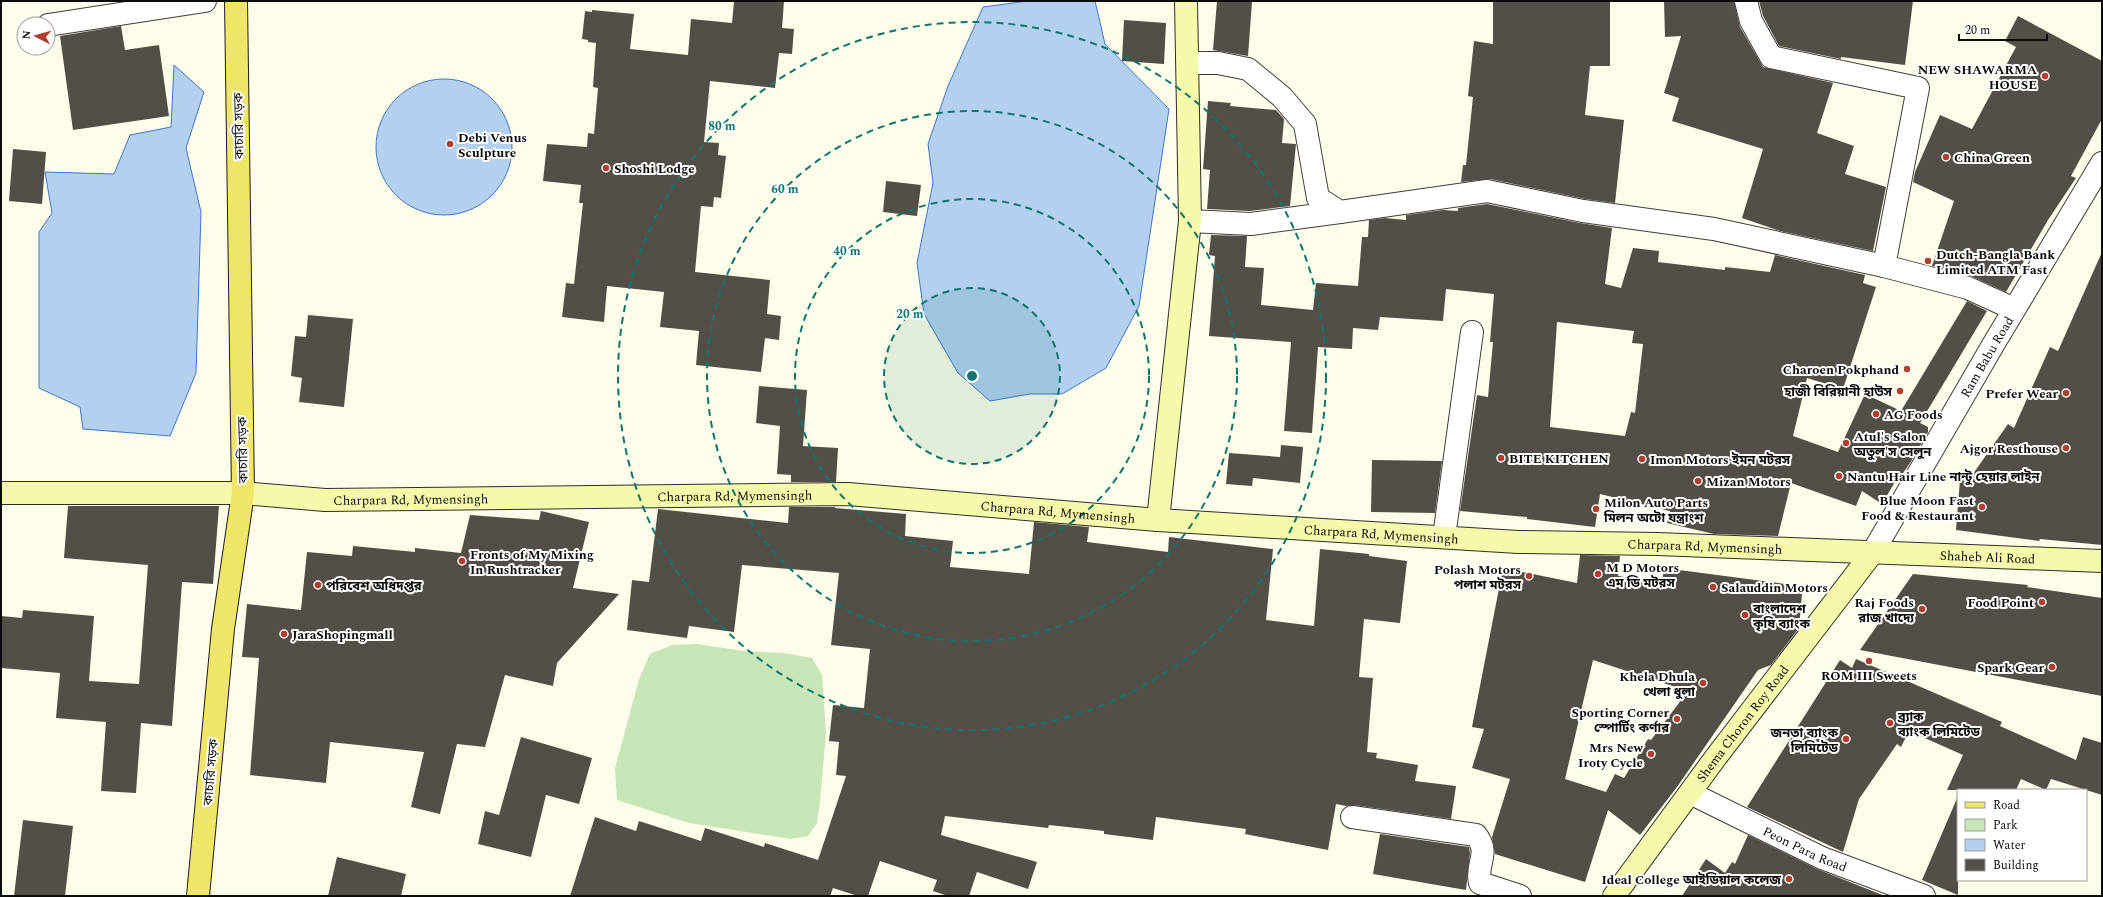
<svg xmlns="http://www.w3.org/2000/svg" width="2103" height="897" font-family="Spectral,'Noto Sans Bengali',serif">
	<rect width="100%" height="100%" fill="#fefdea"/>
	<!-- green -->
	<path fill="#c7e5b7" d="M697 644 744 651 783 653 812 658 822 675 826 734 820 801 817 823 808 836 791 839 689 823 617 800 615 768 639 679 650 654 672 645Z"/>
	<!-- water -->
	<g fill="#b3d0f1" stroke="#3f78c3">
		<path d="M1028 1H1095L1105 44 1169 109 1139 306 1106 368 1062 394H1030L990 401 958 373 924 314 917 263 933 183 928 144 948 86 983 7Z"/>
		<path d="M174 65 204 92 186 148 201 212 196 373 170 436 83 429 80 407 39 388V232L52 213 45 172 114 174 130 135 171 127Z"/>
		<circle cx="444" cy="147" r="68"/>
	</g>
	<!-- building -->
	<g fill="#534e48" fill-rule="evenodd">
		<path d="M734 1H784L782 28 794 29 792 54 779 53 775 88 710 81 704 142 719 143 718 155 726 156 721 198 714 197 713 207 701 206 695 272 770 280 767 314 781 316 779 340 765 338 761 372 696 365 699 331 660 327 664 292 607 286 604 322 562 317 566 283 574 284 583 203H579L581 185 543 181 547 144 587 147 588 133 594 134 598 88 593 87 596 43 588 42V40L582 39 585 11 592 12V10L634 14 630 49 688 55 691 19 732 23Z"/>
		<path d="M1217 1 1252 2 1248 56 1213 50Z"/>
		<path d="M1493 1H1610V66H1590L1585 115 1624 120 1615 203 1585 199 1490 179 1461 182 1463 165H1466L1473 97 1468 96 1474 41 1493 44Z"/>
		<path d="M1664 1H1734L1740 27 1763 67 1833 83 1817 133 1854 146 1845 174 1886 187 1873 251 1780 231 1742 218 1763 149 1672 121 1679 98 1664 93 1681 36 1665 37Z"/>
		<path d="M1759 1H1913L1905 65 1841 57V59L1779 46 1763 16Z"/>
		<path d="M2018 16 2102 61V119L2071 176 2076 178 2048 220 2006 292 1971 276 1932 266 1954 201 1913 182 1915 172 1940 115 1972 129 2016 47 2005 41Z"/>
		<path d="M1124 20 1166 23 1164 64 1122 61Z"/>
		<path d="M121 26 125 50 159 45 169 116 73 130 60 36Z"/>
		<path d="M1208 101 1231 103 1230 106 1276 110 1284 119 1282 143 1296 144 1290 206 1250 211 1207 209 1210 170 1203 169Z"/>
		<path d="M13 149 46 152 42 204 9 201Z"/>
		<path d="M886 181 921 185 917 216 883 212Z"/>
		<path d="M1487 204 1580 223 1612 228 1605 284 1621 288 1633 248 1659 251 1658 262 1725 270V267L1770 272 1775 255 1865 275 1863 283 1876 287 1843 389 1807 378 1793 436 1838 452 1865 394 1901 411 1967 301 1987 311 1920 423 1928 427V432L1910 463 1901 476 1899 475 1882 504 1862 491 1856 506 1791 483 1778 536 1714 534 1667 523 1670 511 1600 494 1595 527 1527 519V517L1460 511 1477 395 1488 397 1493 342H1490L1494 294 1446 289 1443 321 1380 317 1378 330 1353 328 1352 349 1318 347 1312 433 1284 431 1291 342 1209 336 1215 256 1209 255 1211 235 1247 236 1245 267 1264 268 1261 305 1313 310 1316 283 1358 286 1362 237H1368L1369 220 1385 218 1406 220V215L1443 210 1458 211V208ZM1557 322 1634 331 1632 343 1643 344 1635 413 1631 412 1625 436 1550 427Z"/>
		<path d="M2102 252V545L2040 539 2039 541 1956 530 1960 480 1968 481 2008 424 2014 428 2050 347 2058 351Z"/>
		<path d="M308 315 353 319 344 407 299 402 302 378 291 376 295 336 306 337Z"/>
		<path d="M759 386 807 390 803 446 838 448 836 482H791V475L777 474 780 426 756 423Z"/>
		<path d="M1281 445 1303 447 1300 483 1253 478 1252 486 1226 484 1229 453 1280 457Z"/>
		<path d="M1372 460 1442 461 1435 513 1371 512Z"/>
		<path d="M68 506H219L213 584 182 582 172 726 141 723 136 793 101 791 106 722 56 718 60 673 1 668V616L22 618 23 610 94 616 89 681 139 684 148 565 64 558Z"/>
		<path d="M789 507H835V508L906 514 905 536 953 541 950 567 1029 574 1034 522 1089 527 1087 542 1168 552 1169 537 1273 549 1266 620 1314 626 1320 549 1369 554V556L1407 561 1400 623 1364 619 1359 677 1373 678 1367 752 1377 753 1376 758 1418 765 1415 781 1456 786 1451 819 1354 805 1346 806 1336 804 1328 850 1245 834 1246 829 1156 817 1153 840 1104 834V831L1049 825 1048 828 945 816 941 835 1037 862 1028 889 977 872 969 896H948L933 891 937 880 880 861 868 896H858L833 888 830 896H570L595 817 636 831 639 821 701 841 705 828 764 847 765 843 818 860 846 776 836 775 839 742 829 741 833 705 864 708 870 649 831 645 839 573 742 565 734 632 689 626 687 638 627 630 632 580 649 582 658 509 788 523Z"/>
		<path d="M541 511 589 522 573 588 619 594 557 663 553 686 505 675 485 747 457 744 440 814 411 807 424 752 330 742 326 783 250 775 259 658 242 657 247 604 301 610 307 552 352 556 353 546 415 552V548L461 553 470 515 539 520Z"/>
		<path d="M1580 555 1620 556 1618 576 1662 583 1664 568 1801 586 1802 594 1799 628 1771 665 1758 670 1677 787 1640 835 1608 810 1585 882 1495 854 1492 837 1510 779 1472 768 1484 729 1472 727 1503 568 1577 583ZM1593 660 1688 691 1651 740 1648 739 1624 778 1615 774 1606 792 1565 779Z"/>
		<path d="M1913 574 2028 585 2027 587 2102 598V696L1860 650Z"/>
		<path d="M1856 659 2002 722 2000 726 2076 760 2083 737 2102 743V795L2051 779 2046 790 2021 779 2016 790H1947L1963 755 1909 731 1901 747 1897 744 1859 799 1843 852 1747 807 1840 660 1852 668Z"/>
		<path d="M521 737 592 758 579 804 546 795 531 857 478 844 485 811 499 815Z"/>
		<path d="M1958 796V895L1922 880Z"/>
		<path d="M23 820 73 826 65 896H14Z"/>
		<path d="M1380 834 1469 847 1470 853 1466 890 1373 874Z"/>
		<path d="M1748 835 1817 869 1885 896H1682L1706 859 1725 873 1732 862 1735 864Z"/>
		<path d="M337 857 406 874 401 896H328Z"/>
	</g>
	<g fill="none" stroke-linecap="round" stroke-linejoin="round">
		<!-- street casing -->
		<g stroke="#3e3e3e" stroke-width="24">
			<g id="street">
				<path d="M1746 1 1751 21 1771 57 1918 88 1884 266 1968 288 2014 309"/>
				<path d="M48 25 205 1"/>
				<path d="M1188 63H1218L1248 69 1282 97 1305 124 1318 198 1340 212 1487 191 1583 211 1714 229 1884 266"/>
				<path d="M1190 221 1251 224 1340 212"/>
				<path d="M1444 537 1472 332"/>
				<path id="s1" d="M1873 552 1993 345 2102 163"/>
				<path id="s2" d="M1690 793 1822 858 1924 896"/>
				<path d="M1352 817 1476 835C1491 854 1475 864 1480 883L1520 896"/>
			</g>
		</g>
		<!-- secondary casing -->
		<g stroke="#2d2d2d" stroke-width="24">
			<g id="secondary">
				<path id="s3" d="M1 493H243L325 500 848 494 1158 520 1518 542 1657 544 2102 561"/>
				<path d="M1158 520 1190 221 1186 1"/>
				<path id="s4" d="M1614 896 1716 757 1873 552"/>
			</g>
		</g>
		<!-- primary casing -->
		<g stroke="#1c1c1c" stroke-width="24">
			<path id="primary" d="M198 896 223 629 243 493 236 1"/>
		</g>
		<!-- street -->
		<use href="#street" stroke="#fff" stroke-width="22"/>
		<!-- secondary -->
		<use href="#secondary" stroke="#f5f9aa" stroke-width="22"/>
		<!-- primary -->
		<use href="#primary" stroke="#efe569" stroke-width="22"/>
	</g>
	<!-- distance rings -->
	<circle cx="972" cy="376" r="88" fill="#0f766e" fill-opacity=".12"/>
	<g fill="none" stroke="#0f766e" stroke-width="2" stroke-dasharray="7 5">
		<circle cx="972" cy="376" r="88"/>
		<circle cx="972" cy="376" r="177"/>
		<circle cx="972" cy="376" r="265"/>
		<circle cx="972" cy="376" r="354"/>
	</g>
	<!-- markers -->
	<g fill="#b13d2d" stroke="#fff" stroke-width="1.5">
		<circle cx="2045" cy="76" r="4"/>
		<circle cx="450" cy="144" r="4"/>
		<circle cx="1946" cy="157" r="4"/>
		<circle cx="606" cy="168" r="4"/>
		<circle cx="1928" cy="261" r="4"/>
		<circle cx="1907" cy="369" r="4"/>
		<circle cx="1900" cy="391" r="4"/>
		<circle cx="2066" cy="393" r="4"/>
		<circle cx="1876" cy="414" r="4"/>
		<circle cx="1846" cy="443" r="4"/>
		<circle cx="2066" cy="448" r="4"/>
		<circle cx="1501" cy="458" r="4"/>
		<circle cx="1642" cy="459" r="4"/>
		<circle cx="1839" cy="476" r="4"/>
		<circle cx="1698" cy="481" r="4"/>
		<circle cx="1982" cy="507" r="4"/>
		<circle cx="1596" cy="509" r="4"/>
		<circle cx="462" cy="561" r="4"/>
		<circle cx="1598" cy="574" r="4"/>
		<circle cx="1529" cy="576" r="4"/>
		<circle cx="318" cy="585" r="4"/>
		<circle cx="1713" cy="587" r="4"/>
		<circle cx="2042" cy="602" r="4"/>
		<circle cx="1922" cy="609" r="4"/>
		<circle cx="1745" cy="615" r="4"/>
		<circle cx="284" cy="634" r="4"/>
		<circle cx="1869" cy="661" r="4"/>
		<circle cx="2052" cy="667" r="4"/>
		<circle cx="1703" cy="683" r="4"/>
		<circle cx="1677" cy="719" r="4"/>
		<circle cx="1890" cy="723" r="4"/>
		<circle cx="1846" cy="739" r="4"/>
		<circle cx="1651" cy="754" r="4"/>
		<circle cx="1789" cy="879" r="4"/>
	</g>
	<g text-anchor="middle" stroke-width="4" stroke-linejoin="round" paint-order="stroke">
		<!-- poi labels -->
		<g font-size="13" font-weight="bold" fill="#0b0b0b" stroke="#fff" text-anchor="start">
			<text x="2037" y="74" text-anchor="end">NEW SHAWARMA<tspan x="2037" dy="15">HOUSE</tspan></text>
			<text x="458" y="142">Debi Venus<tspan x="458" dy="15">Sculpture</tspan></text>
			<text x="1954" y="162">China Green</text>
			<text x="614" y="173">Shoshi Lodge</text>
			<text x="1936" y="259">Dutch-Bangla Bank<tspan x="1936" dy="15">Limited ATM Fast</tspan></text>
			<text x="1899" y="374" text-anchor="end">Charoen Pokphand</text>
			<text x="1892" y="396" text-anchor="end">হাজী বিরিয়ানী হাউস</text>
			<text x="2058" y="398" text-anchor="end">Prefer Wear</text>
			<text x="1884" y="419">AG Foods</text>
			<text x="1854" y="441">Atul's Salon<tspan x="1854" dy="15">অতুল'স সেলুন</tspan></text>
			<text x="2058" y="453" text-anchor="end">Ajgor Resthouse</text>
			<text x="1509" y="463">BITE KITCHEN</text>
			<text x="1650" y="464">Imon Motors ইমন মটরস</text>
			<text x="1847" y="481">Nantu Hair Line নান্টু হেয়ার লাইন</text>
			<text x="1706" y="486">Mizan Motors</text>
			<text x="1974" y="505" text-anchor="end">Blue Moon Fast<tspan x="1974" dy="15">Food &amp; Restaurant</tspan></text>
			<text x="1604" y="507">Milon Auto Parts<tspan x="1604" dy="15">মিলন অটো যন্ত্রাংশ</tspan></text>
			<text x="470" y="559">Fronts of My Mixing<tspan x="470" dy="15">In Rushtracker</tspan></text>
			<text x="1606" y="572">M D Motors<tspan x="1606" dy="15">এম ডি মটরস</tspan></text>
			<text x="1521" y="574" text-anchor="end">Polash Motors<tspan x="1521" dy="15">পলাশ মটরস</tspan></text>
			<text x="326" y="590">পরিবেশ অধিদপ্তর</text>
			<text x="1721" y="592">Salauddin Motors</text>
			<text x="1914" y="607" text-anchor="end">Raj Foods<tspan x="1914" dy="15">রাজ খাদ্যে</tspan></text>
			<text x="2034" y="607" text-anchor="end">Food Point</text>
			<text x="1753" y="613">বাংলাদেশ<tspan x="1753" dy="15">কৃষি ব্যাংক</tspan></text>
			<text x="292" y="639">JaraShopingmall</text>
			<text x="2044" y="672" text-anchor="end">Spark Gear</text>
			<text x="1869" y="680" text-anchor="middle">ROM III Sweets</text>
			<text x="1695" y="681" text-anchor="end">Khela Dhula<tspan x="1695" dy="15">খেলা ধুলা</tspan></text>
			<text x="1669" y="717" text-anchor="end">Sporting Corner<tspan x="1669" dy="15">স্পোর্টিং কর্ণার</tspan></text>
			<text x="1898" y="721">ব্র্যাক<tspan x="1898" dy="15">ব্যাংক লিমিটেড</tspan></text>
			<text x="1838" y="737" text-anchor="end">জনতা ব্যাংক<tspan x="1838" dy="15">লিমিটেড</tspan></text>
			<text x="1643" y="752" text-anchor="end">Mrs New<tspan x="1643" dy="15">Iroty Cycle</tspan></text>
			<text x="1781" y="884" text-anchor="end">Ideal College আইডিয়াল কলেজ</text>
		</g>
		<!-- street labels -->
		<g font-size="13" fill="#0b0b0b" stroke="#fff">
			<text transform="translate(238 126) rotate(-91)" y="5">কাচারি সড়ক</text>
			<text dy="5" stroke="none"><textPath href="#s1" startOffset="226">Ram Babu Road</textPath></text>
			<text transform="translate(242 450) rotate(-91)" y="5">কাচারি সড়ক</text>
			<text dy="5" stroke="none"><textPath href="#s3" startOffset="734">Charpara Rd, Mymensingh</textPath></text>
			<text dy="5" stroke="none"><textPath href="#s3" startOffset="410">Charpara Rd, Mymensingh</textPath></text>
			<text dy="5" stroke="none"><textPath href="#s3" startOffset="1058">Charpara Rd, Mymensingh</textPath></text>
			<text dy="5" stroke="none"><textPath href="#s3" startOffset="1382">Charpara Rd, Mymensingh</textPath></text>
			<text dy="5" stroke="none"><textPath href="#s3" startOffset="1706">Charpara Rd, Mymensingh</textPath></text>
			<text dy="5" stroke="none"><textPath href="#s3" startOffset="1989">Shaheb Ali Road</textPath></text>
			<text dy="5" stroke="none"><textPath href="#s4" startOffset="215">Shema Choron Roy Road</textPath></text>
			<text transform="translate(210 772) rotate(-85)" y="5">কাচারি সড়ক</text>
			<text dy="5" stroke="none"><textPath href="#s2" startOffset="128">Peon Para Road</textPath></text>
		</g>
	</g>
	<circle cx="972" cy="376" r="6" fill="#0f766e" stroke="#fff" stroke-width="2"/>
	<g font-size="12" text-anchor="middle" font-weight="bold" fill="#0f766e" stroke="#fff" stroke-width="4" stroke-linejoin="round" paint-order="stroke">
		<text x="722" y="130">80 m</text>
		<text x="785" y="193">60 m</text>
		<text x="847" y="255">40 m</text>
		<text x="910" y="318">20 m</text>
	</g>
	<!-- border -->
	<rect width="2103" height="897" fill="none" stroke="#0b0b0b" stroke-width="4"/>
	<!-- legend -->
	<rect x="1957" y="789" width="130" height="92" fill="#ffffff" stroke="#9d9d9d"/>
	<rect x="1965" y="802" width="20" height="6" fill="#efe569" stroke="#9d9d9d"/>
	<text x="1993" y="809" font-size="12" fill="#0b0b0b">Road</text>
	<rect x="1965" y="819" width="20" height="12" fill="#c7e5b7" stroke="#9d9d9d"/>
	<text x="1993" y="829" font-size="12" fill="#0b0b0b">Park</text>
	<rect x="1965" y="839" width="20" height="12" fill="#b3d0f1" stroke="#9d9d9d"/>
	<text x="1993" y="849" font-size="12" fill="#0b0b0b">Water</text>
	<rect x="1965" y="859" width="20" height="12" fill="#534e48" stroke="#9d9d9d"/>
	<text x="1993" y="869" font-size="12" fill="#0b0b0b">Building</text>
	<!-- north arrow -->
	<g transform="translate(36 36) rotate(276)"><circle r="19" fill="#ffffff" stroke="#9d9d9d"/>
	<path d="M0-3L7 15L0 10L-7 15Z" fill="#b13d2d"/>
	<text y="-6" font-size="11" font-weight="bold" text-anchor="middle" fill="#0b0b0b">N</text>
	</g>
	<!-- scale -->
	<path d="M1959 34v6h88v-6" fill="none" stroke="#0b0b0b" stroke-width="2"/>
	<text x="1965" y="34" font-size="12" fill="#0b0b0b" stroke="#ffffff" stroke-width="3" paint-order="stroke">20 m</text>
</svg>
